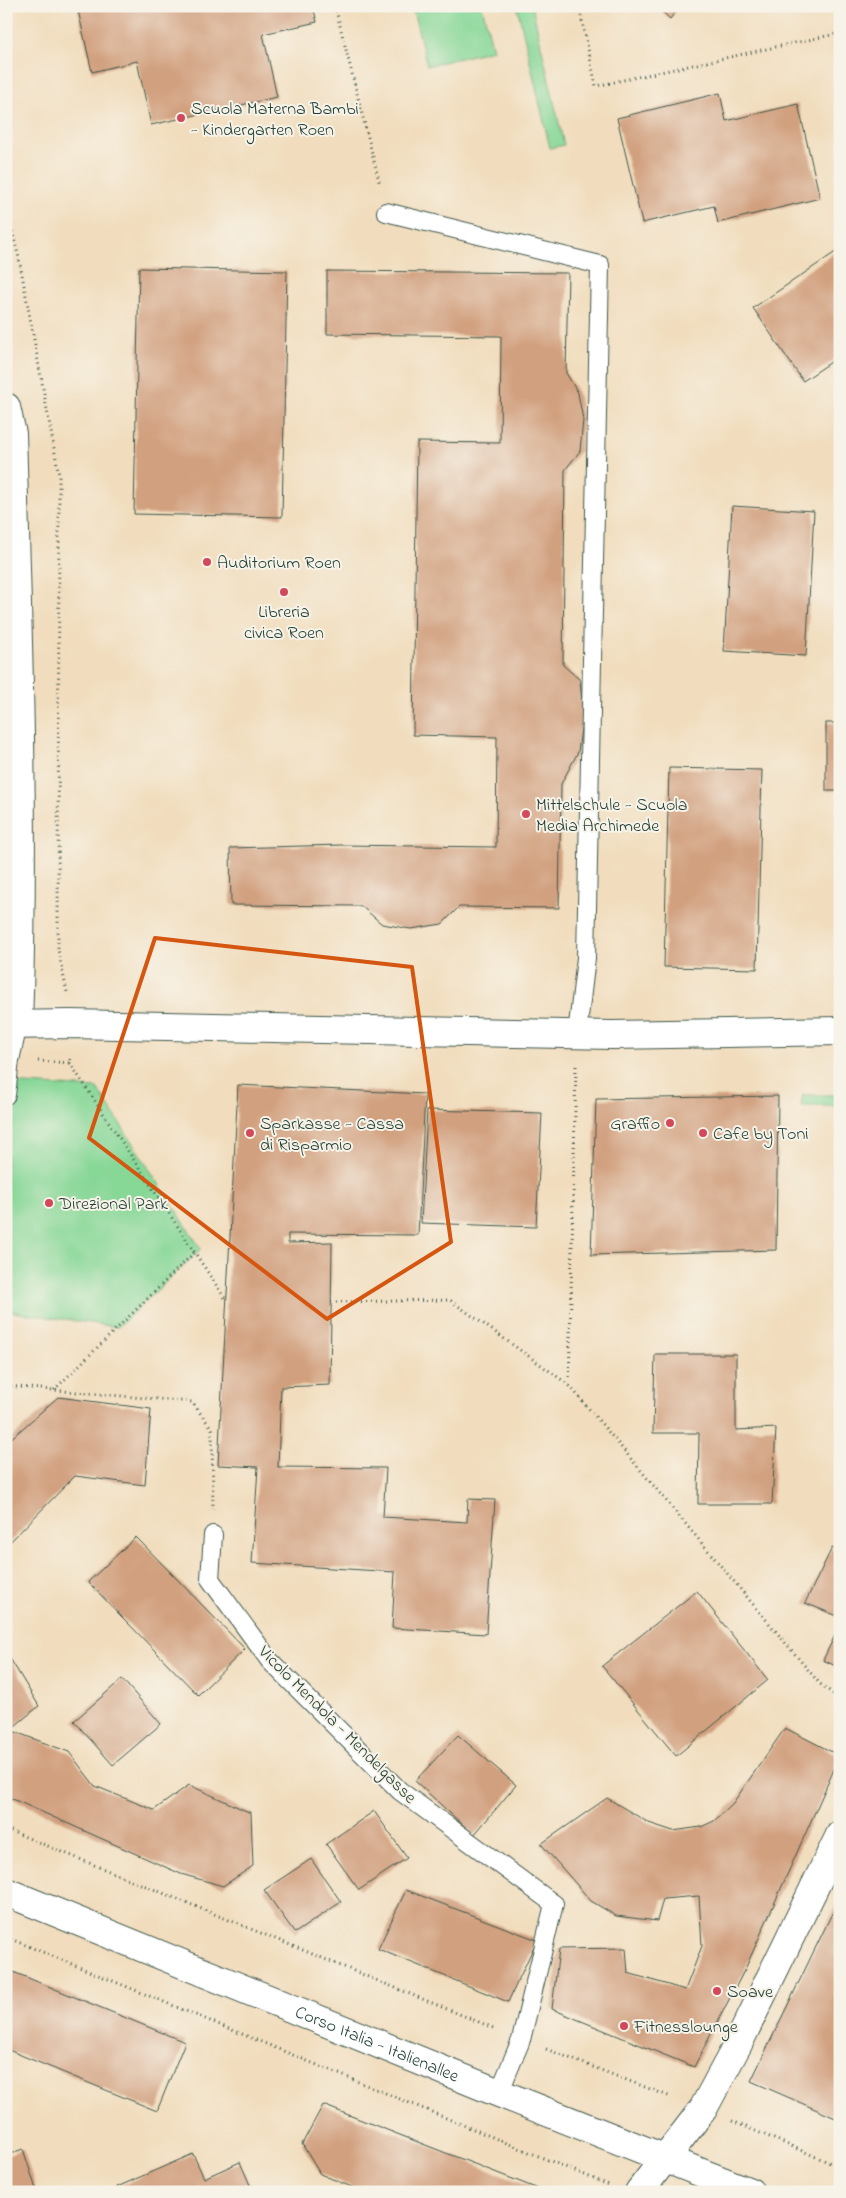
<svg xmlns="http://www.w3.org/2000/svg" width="846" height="2198" font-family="'Indie Flower',sans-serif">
	<rect width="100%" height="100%" fill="#f7f3e8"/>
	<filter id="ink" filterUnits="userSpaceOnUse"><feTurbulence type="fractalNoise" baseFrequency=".02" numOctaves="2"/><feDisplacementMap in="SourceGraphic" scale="10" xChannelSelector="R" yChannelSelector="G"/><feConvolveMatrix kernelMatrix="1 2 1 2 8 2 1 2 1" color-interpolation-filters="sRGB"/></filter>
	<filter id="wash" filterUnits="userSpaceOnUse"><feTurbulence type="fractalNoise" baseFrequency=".0096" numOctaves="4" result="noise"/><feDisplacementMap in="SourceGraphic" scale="20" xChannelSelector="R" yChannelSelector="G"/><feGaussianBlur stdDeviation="1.12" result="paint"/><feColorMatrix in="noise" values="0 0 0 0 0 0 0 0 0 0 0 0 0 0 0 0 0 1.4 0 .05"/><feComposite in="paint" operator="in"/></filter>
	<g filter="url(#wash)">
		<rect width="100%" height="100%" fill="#f1ddbd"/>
		<!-- green -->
		<g fill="#87d797" stroke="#538a66">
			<path d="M412 6H482L493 50 427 66Z"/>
			<path d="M517 6H532L564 145 550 148Z"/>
			<path d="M7 1083 97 1088 201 1249 118 1327 6 1311Z"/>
			<path d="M803 1095H840V1106H801Z"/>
		</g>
		<g id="blocks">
			<!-- building -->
			<g fill="#d1a07f">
				<path d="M77 6H313L317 22 263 34 277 97 151 125 137 61 92 72Z"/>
				<path d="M656 6H680L670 19Z"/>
				<path d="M720 93 726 121 798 104 820 198 718 223 714 206 642 223 617 118Z"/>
				<path d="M840 249V356L803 381 753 308Z"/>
				<path d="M139 268 287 271 282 517 134 514Z"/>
				<path d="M327 271 568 273 566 373 578 393 583 420 580 451 565 470 563 665 580 680 583 713 578 752 561 784 559 908 459 907 442 924 411 929 382 924 361 906 231 905 230 848 341 845 496 847 497 737 413 735 417 442 500 443 501 336 327 334Z"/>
				<path d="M732 506 814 511 806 656 724 651Z"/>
				<rect x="826" y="723" width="14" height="68"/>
				<path d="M669 768 762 770 757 969 664 967Z"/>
				<path d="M238 1085 425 1094 418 1235 288 1234V1243L332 1242 330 1385 281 1387 278 1467 386 1468 383 1517 467 1522 468 1499 495 1500 486 1634 392 1628 395 1572 252 1563 258 1467 218 1465Z"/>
				<path d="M778 1096 776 1250 591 1255 596 1099Z"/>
				<path d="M427 1110 542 1113 536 1227 421 1223Z"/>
				<path d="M655 1354H736V1430L776 1428 772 1504H698L699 1433H653Z"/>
				<path d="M58 1397 151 1409 145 1485 75 1476 6 1546V1443Z"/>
				<path d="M136 1537 245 1649 198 1695 88 1582Z"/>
				<path d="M832 1548 840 1552V1617L805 1603Z"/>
				<path d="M697 1591 768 1680 676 1756 602 1666Z"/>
				<path d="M840 1625V1668L823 1660Z"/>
				<path d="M6 1652 39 1706 10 1730 69 1752 95 1786 154 1810 189 1785 251 1813 253 1866 223 1886 181 1874 6 1796Z"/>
				<path d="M122 1679 161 1724 113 1765 74 1721Z"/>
				<path d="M785 1728 840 1756 746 1967 694 2067 552 2009 559 1949 626 1948 628 1973 685 1990 702 1946 699 1896 663 1899 657 1921 616 1916 591 1901 541 1844 607 1798 649 1823 673 1831 701 1827 714 1821 733 1803Z"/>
				<path d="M458 1735 516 1785 474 1835 415 1781Z"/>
				<path d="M374 1811 407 1858 359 1890 326 1844Z"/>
				<path d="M311 1859 341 1902 295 1933 264 1890Z"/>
				<path d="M406 1890 537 1940 508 2002 378 1949Z"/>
				<path d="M840 1897V2120L751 2081Z"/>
				<path d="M6 1969 185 2042 157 2111 6 2049Z"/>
				<path d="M323 2105 546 2192H364L320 2174 302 2144Z"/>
				<path d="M23 2149 37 2192H6V2155Z"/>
				<path d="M193 2154 204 2178 240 2162 253 2192H119L117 2187Z"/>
			</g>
		</g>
	</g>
	<g filter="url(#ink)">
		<use href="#blocks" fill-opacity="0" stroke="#3e5549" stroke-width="1"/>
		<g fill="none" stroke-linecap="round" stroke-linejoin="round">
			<!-- service casing -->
			<g stroke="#3e5549" stroke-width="20">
				<g id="service">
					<path d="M386 212 600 265 586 958 577 1034"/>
					<path d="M6 1095 10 1060 18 1025"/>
					<path d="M213 1535 210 1579 270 1661 400 1791 554 1904 521 2040 499 2093"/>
				</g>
			</g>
			<!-- minor casing -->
			<g stroke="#3e5549" stroke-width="30">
				<g id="minor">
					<path d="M6 407 12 434C18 631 25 828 18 1025"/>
					<path d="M6 1025 70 1024 612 1035 840 1031"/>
					<path d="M639 2192 703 2109 738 2044 840 1835"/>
				</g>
			</g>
			<!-- primary casing -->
			<g stroke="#3e5549" stroke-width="30">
				<g id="primary">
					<path id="s1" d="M6 1892 499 2093 750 2192"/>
				</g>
			</g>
			<!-- path -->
			<g stroke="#3e5549" stroke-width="3" stroke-dasharray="1 4" stroke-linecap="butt">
				<path d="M335 6 380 185"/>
				<path d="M579 6 596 86 840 33"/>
				<path d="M6 207 19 258 59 475 58 950 67 992"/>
				<path d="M38 1061 70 1063V1056"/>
				<path d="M70 1063 226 1300"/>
				<path d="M576 1066 569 1385 820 1684 840 1699"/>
				<path d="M331 1302 450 1300 569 1385"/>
				<path d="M6 1386 192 1402 212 1429 213 1509"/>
				<path d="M54 1390 196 1251"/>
				<path d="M6 1829 496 2029"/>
				<path d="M6 1937 609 2185"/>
				<path d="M546 2049 671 2097"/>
				<path d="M732 2121 840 2167"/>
			</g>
			<!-- service -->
			<use href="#service" stroke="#fff" stroke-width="18"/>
			<!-- minor -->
			<use href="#minor" stroke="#fff" stroke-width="28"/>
			<!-- primary -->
			<use href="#primary" stroke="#fff" stroke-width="28"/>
		</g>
	</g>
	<!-- marked area -->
	<path fill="none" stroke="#d45610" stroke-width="4" stroke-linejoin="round" d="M155 938 412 967 451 1242 327 1319 89 1138Z"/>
	<!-- markers -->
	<g fill="#d1495b" stroke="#f7f3e8" stroke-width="2">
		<circle cx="181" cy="118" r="5"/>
		<circle cx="207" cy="562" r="5"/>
		<circle cx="284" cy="592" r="5"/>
		<circle cx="526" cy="814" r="5"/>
		<circle cx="670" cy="1123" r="5"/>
		<circle cx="250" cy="1133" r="5"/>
		<circle cx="703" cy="1133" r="5"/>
		<circle cx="49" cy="1203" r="5"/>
		<circle cx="717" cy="1991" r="5"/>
		<circle cx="624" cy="2026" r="5"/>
	</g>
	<g text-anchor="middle" stroke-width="4" stroke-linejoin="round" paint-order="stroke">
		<!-- poi labels -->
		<g font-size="18" fill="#1f3d34" stroke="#f7f3e8" text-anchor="start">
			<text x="191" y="114">Scuola Materna Bambi<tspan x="191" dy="21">- Kindergarten Roen</tspan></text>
			<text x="217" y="568">Auditorium Roen</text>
			<text x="284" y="617" text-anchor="middle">Libreria<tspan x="284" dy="21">civica Roen</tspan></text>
			<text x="536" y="810">Mittelschule - Scuola<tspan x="536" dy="21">Media Archimede</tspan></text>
			<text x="260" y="1129">Sparkasse - Cassa<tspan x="260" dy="21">di Risparmio</tspan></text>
			<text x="660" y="1129" text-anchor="end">Graffio</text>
			<text x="713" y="1139">Cafe by Toni</text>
			<text x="59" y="1209">Direzional Park</text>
			<text x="727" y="1997">Soave</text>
			<text x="634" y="2032">Fitnesslounge</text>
		</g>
		<!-- street labels -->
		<g font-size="18" fill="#1f3d34" stroke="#f7f3e8">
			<text transform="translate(338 1724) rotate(45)" y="6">Vicolo Mendola - Mendelgasse</text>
			<text dy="6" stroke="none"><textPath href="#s1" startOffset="401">Corso Italia - Italienallee</textPath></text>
		</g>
	</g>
	<!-- margin -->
	<rect width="846" height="2198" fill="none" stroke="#f7f3e8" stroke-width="25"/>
</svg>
